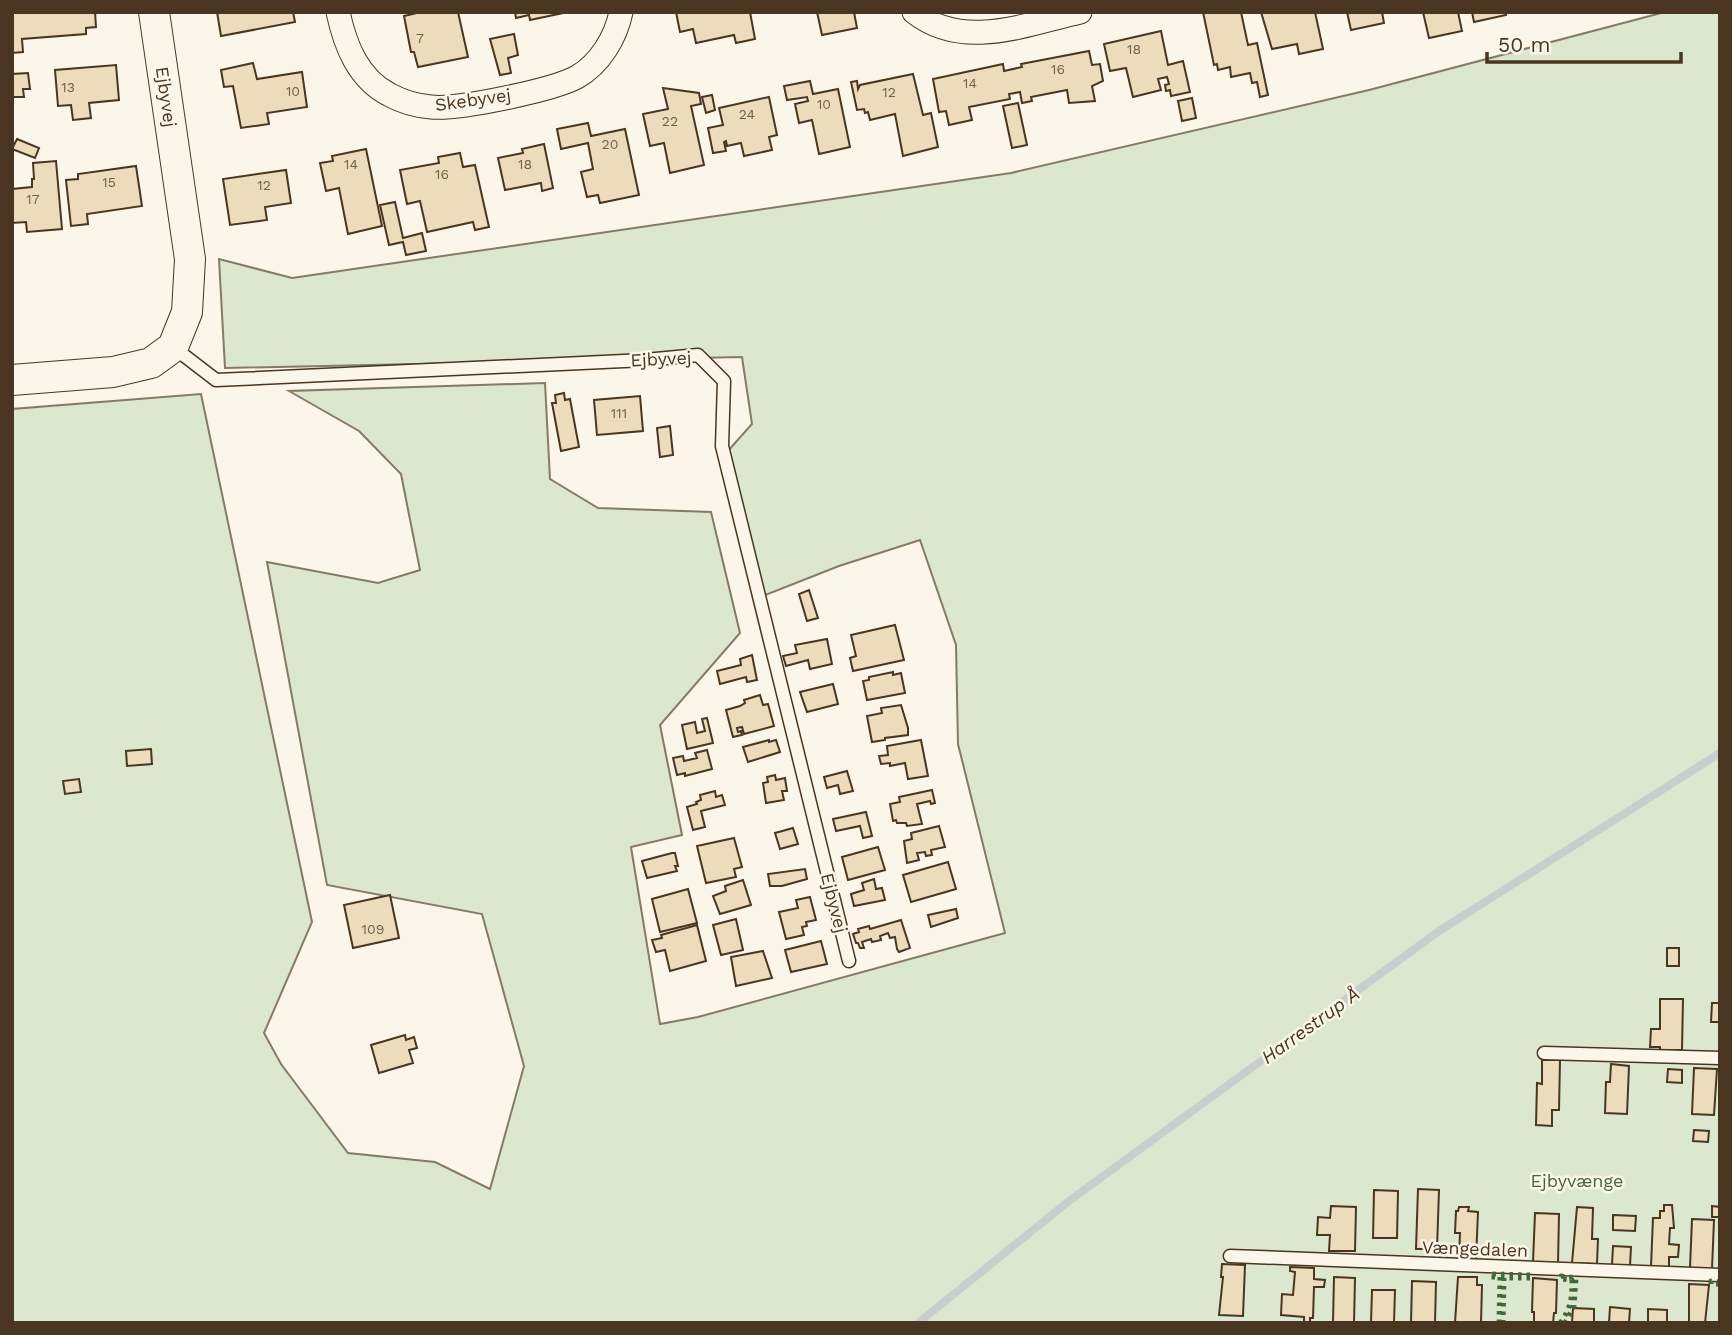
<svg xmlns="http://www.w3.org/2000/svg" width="1732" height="1335" font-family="'Work Sans',sans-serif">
	<rect width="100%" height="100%" fill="#fbf6e9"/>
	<!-- green -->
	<path fill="#dce7d0" stroke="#887966" stroke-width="2" d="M1665 12H1720V1323H12V409L201 394 312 922 264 1033 281 1064 348 1153 435 1162 490 1189 524 1066 482 914 327 885 267 562 378 583 420 570 401 474 359 431 289 391 545 383 550 479 598 508 711 512 740 633 660 725 682 835 631 847 660 1024 698 1017 1005 933 958 744 956 645 920 540 839 566 763 596 727 452 752 424 742 357 225 368 219 259 292 278 1011 173 1369 90Z"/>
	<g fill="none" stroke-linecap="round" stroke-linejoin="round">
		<!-- stream -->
		<path stroke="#c9cecd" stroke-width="8" d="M918 1323 1069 1201 1439 931 1720 753"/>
	</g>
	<!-- building -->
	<g fill="#ecdcbc" stroke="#4a3520" stroke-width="2">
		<path d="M13 12H95L96 27 86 28V34L22 39 23 52 12 53Z"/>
		<path d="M217 12H293L295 22 221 36Z"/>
		<path d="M421 12H458L468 57 418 67 414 52H411L404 16Z"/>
		<path d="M515 12H568L530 20 529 15 516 18Z"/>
		<path d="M676 12H750L755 39 736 43 734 35 696 43 693 29 680 32Z"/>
		<path d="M817 12H854L857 28 822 35Z"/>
		<path d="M1203 12H1241L1248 45 1257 43 1268 95 1260 97 1257 82 1252 83 1250 73 1231 77 1230 67 1218 70 1217 64 1214 65Z"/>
		<path d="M1261 12H1315L1323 49 1299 54 1297 44 1272 49Z"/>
		<path d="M1347 12H1382L1384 23 1351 30Z"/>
		<path d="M1423 12H1458L1462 31 1429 38Z"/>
		<path d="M1472 12H1506V15L1474 22Z"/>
		<path d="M1161 31 1168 65 1183 61 1190 92 1171 96 1170 90 1166 91 1165 85 1169 84 1167 77 1158 79 1161 90 1133 97 1126 68 1110 71 1104 44Z"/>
		<path d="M514 34 518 55 508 58 511 73 500 75 490 39Z"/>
		<path d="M1089 51 1092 65 1100 64 1103 81 1092 86 1095 101 1069 103 1067 90 1031 97 1032 101 1022 103 1020 92 1009 94 1010 99 969 107 972 120 949 125 946 111 939 112 933 79 1003 64 1004 71 1022 67 1021 64Z"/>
		<path d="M253 63 257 79 302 72 307 107 267 113 269 124 241 128 233 86 224 87 221 70Z"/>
		<path d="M116 65 119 100 89 103 91 118 73 120 71 105 58 106 55 70Z"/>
		<path d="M28 73 30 89H23L24 97H12V74Z"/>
		<path d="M913 74 923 115 931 113 938 147 903 156 895 114 870 120 868 112 865 113 864 109 857 110 851 82 857 81 858 89 860 85Z"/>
		<path d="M810 81 813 94 838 89 850 147 819 154 812 120 799 123 795 104 808 101 807 97 787 100 784 86Z"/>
		<path d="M663 88 699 93 701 104 691 106 704 165 670 173 664 143 650 146 643 114 668 109Z"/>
		<path d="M712 95 715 110 706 113 702 97Z"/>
		<path d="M769 97 777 135 769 137 772 150 744 156 741 143 727 146 726 141 724 142 726 151 713 153 708 128 723 125 719 108Z"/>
		<path d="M1192 98 1196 118 1182 121 1178 101Z"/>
		<path d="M1018 103 1027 145 1012 148 1003 106Z"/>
		<path d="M588 123 591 136 625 129 639 195 600 203 598 195 587 197 581 172 593 169 588 143 561 149 557 129Z"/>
		<path d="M17 139 39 148 35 158 12 149Z"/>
		<path d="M544 144 553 188 542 191 541 183 505 190 498 158 523 153 522 149Z"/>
		<path d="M366 149 382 226 348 234 339 188 326 191 320 163 333 161 332 156Z"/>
		<path d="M460 153 463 167 475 165 489 227 475 230 473 222 427 232 420 201 407 204 400 170 439 163 438 157Z"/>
		<path d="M56 161 62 229 27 232 26 222 12 223V189L32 187V179H34L33 163Z"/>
		<path d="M136 166 142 206 87 214 88 224 71 226 66 180 78 179V174Z"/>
		<path d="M286 170 291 203 265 207 267 220 230 225 223 179Z"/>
		<path d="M395 202 403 238 422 233 426 251 406 255 403 242 389 245 380 205Z"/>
		<path d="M564 393 565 400 570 399 579 447 561 451 552 403H556L555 395Z"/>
		<path d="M640 396 643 431 597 435 594 400Z"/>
		<path d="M670 426 673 455 660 457 657 428Z"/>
		<path d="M809 590 818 618 807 621 799 594Z"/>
		<path d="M895 625 904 660 853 671 850 658 856 656 851 635Z"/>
		<path d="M827 639 832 664 810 669 808 660 786 666 783 656 797 653 795 645Z"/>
		<path d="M752 655 757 680 747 682 746 677 720 684 717 671 741 665 740 659Z"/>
		<path d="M893 672V675L901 673 905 693 867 700 863 681 869 680V677Z"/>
		<path d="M833 684 838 704 807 712 800 692Z"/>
		<path d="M760 695 763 705 768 704 774 726 744 734 742 727 737 728 738 732 741 731 742 735 733 737 726 710 740 706 745 703 744 700Z"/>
		<path d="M901 705 908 728V735L885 738V740L872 742 867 716 882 713 881 708Z"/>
		<path d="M707 718 713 743 687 749 682 725 695 722 697 733 705 731 702 719Z"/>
		<path d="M769 740V742L776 740 780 752 748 762 743 747Z"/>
		<path d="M921 740 928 776 908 779 905 763 890 766V763L881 764 879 756 888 755 887 746Z"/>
		<path d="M151 749 152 764 127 766 126 751Z"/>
		<path d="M707 750 712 769 685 776V773L677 775 673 758 683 756 684 761 697 758 695 753Z"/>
		<path d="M847 771 853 791 840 794 838 785 827 788 824 777Z"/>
		<path d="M775 775 776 780 785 778 787 791H782L784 800 766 803 763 783 768 782 767 777Z"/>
		<path d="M79 779 81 792 65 794 63 781Z"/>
		<path d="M932 790 935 803 931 804 930 801 917 804 922 824 907 826 906 823H897L896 820 893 821 890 804 900 802 899 797Z"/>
		<path d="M715 791 716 797 722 795 725 805 701 811 705 827 693 830 687 807 697 804 696 802 701 800 700 795Z"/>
		<path d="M866 812 872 836 863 838 860 826 836 831 833 819Z"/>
		<path d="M939 826 945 847 931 850 932 855 926 856 925 852 917 853 919 860 907 863 904 841 912 839 911 833Z"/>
		<path d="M793 828 798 844 780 849 775 833Z"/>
		<path d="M734 838 742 867 734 869 736 877 706 883 697 846Z"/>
		<path d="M878 847 885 870 848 880 842 857Z"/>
		<path d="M672 853H675L678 866H675L677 871 647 878 642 861Z"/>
		<path d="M948 862 956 889 911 902 903 875Z"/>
		<path d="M805 869 807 879 782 886H770L768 874Z"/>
		<path d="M874 879 876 889 882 888 885 900 854 906 851 894 864 890 862 883Z"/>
		<path d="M743 880 751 905 720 914 713 896 726 891 725 886Z"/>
		<path d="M688 889 697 923 660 932 652 899Z"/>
		<path d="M390 895 399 938 353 948 344 905Z"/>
		<path d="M810 897 816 920 806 922 807 926 802 927 804 935 786 939 779 912 798 908 796 900Z"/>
		<path d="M956 909 958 918 931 927 928 915Z"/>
		<path d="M736 919 743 950 721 955 713 925Z"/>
		<path d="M901 920 910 948 899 952 897 949 895 937 890 938 888 933 880 936 881 940 872 942 871 939 862 942 864 948H860L858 943H856L853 934 859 932 858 929 869 926 870 929Z"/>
		<path d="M697 925 706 961 670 971 665 950 656 952 652 940 662 938 661 935Z"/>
		<path d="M821 941 827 964 791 972 785 950Z"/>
		<rect x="1667" y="948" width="12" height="18"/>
		<path d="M763 951 772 978 736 986 731 957Z"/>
		<path d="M1660 999H1683L1682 1050H1660V1047H1650L1651 1029H1660Z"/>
		<path d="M1712 1003H1720V1022H1711Z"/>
		<path d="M405 1035 406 1040 414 1037 417 1048 409 1050 413 1063 379 1073 371 1045Z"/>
		<path d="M1542 1060H1560L1559 1110H1552V1126L1536 1125 1537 1083 1542 1084Z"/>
		<path d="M1611 1064 1629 1066 1627 1114 1605 1113 1606 1082H1610Z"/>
		<path d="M1694 1068 1717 1069 1714 1115 1692 1114Z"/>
		<path d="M1668 1069 1682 1070V1083L1667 1082Z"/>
		<path d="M1694 1130 1709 1131 1708 1142 1693 1141Z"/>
		<path d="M1418 1189 1439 1190 1437 1249H1416Z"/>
		<path d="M1374 1190 1398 1191 1397 1238H1373Z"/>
		<path d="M1664 1205H1672L1674 1228H1670L1669 1244 1679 1245 1678 1257H1669V1267H1651L1653 1218H1660V1211H1664Z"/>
		<path d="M1331 1206 1356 1207 1355 1251H1329L1330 1235H1317L1318 1217 1330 1218Z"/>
		<path d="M1712 1206 1720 1207V1217H1712Z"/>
		<path d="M1459 1207H1469L1468 1211 1478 1212 1476 1259 1459 1258 1460 1233H1455L1456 1211H1458Z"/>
		<path d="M1577 1207 1593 1208 1592 1239H1598L1597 1264 1572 1263Z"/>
		<path d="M1535 1213 1559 1214 1558 1263 1533 1262Z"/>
		<path d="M1613 1215 1636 1216 1635 1231 1613 1230Z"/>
		<path d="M1692 1219 1714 1220 1712 1269 1690 1268Z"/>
		<path d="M1613 1246 1631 1247 1630 1266 1612 1265Z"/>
		<path d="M1222 1264 1245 1265 1243 1316 1219 1315 1223 1277H1221Z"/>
		<path d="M1290 1267 1314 1268V1279L1325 1280 1324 1287H1314L1313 1318H1310V1323H1304V1317L1281 1315 1282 1294 1293 1295 1295 1272 1290 1271Z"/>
		<path d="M1334 1277 1355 1278 1354 1323H1333Z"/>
		<path d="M1458 1277H1477V1285H1482L1481 1323H1455Z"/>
		<path d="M1533 1278 1557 1280 1556 1313H1554L1553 1323H1534V1312H1532Z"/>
		<path d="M1412 1281 1436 1282 1435 1323H1411Z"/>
		<path d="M1689 1284 1709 1285 1705 1323H1689Z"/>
		<path d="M1372 1290H1395L1394 1323H1371Z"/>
		<path d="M1610 1307 1630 1309 1629 1323H1609Z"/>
		<path d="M1573 1308 1594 1309V1323H1572Z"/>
		<path d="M1648 1309 1667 1310V1323H1648Z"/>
	</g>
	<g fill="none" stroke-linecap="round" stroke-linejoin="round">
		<!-- service casing -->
		<g stroke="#4a3520" stroke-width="15">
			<g id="service">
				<path d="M173 347 216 380 645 360 698 355 724 381 722 446 849 961"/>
				<path d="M1544 1053 1720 1058"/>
				<path d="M1230 1256 1720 1275"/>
			</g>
		</g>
		<!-- minor casing -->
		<g stroke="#4a3520" stroke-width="25">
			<g id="minor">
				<path d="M338 12C345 45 358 79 390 95 403 102 417 106 431 107 458 110 553 90 577 77 600 64 616 37 621 12"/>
				<path d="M914 12C963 51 1027 24 1080 12"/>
			</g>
		</g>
		<!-- tertiary casing -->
		<g stroke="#4a3520" stroke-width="32">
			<path id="tertiary" d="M12 380 113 372 151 363 173 347 187 312 190 259 154 12"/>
		</g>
		<!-- service -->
		<use href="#service" stroke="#fbf6e9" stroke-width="12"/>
		<!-- minor -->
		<use href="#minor" stroke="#fbf6e9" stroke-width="23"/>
		<!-- tertiary -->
		<use href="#tertiary" stroke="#fbf6e9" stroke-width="30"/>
		<!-- hedge -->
		<g stroke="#436837" stroke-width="5" stroke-dasharray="3.5 5" stroke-linecap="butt">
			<path d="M1720 1282 1711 1281V1284H1720"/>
			<path d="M1499 1323 1500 1277H1491V1274L1531 1275V1278H1504L1503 1323"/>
			<path d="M1560 1323C1571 1308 1572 1298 1572 1280L1561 1279V1276L1576 1278 1574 1306 1565 1323"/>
		</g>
	</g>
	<g text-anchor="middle" stroke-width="5" stroke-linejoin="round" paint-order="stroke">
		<!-- number labels -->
		<g font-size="14" fill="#725f47">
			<text x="420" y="43">7</text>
			<text x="1134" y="54">18</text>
			<text x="1058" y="74">16</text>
			<text x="970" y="88">14</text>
			<text x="68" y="92">13</text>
			<text x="293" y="96">10</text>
			<text x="889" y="97">12</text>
			<text x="824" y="109">10</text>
			<text x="747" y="119">24</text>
			<text x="670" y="126">22</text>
			<text x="610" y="149">20</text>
			<text x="351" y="169">14</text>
			<text x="525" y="169">18</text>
			<text x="442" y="179">16</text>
			<text x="109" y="187">15</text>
			<text x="264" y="190">12</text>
			<text x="33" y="204">17</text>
			<text x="619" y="418">111</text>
			<text x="373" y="934">109</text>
		</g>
		<!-- street labels -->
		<g font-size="18" fill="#4a3520" stroke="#fbf6e9">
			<text transform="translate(166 97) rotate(82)" y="6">Ejbyvej</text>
			<text transform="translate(473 100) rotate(-8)" y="6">Skebyvej</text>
			<text transform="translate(661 359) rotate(-3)" y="6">Ejbyvej</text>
			<text transform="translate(834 903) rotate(76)" y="6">Ejbyvej</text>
			<text transform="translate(1475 1249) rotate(2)" y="6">Vængedalen</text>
		</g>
		<!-- park labels -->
		<g font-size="18" fill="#436837" stroke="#fbf6e9">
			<text x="1577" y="1187">Ejbyvænge</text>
		</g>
		<!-- water labels -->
		<g font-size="19" font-style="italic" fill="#4a3520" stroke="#fbf6e9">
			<text transform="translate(1310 1025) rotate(-36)" y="7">Harrestrup Å</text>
		</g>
	</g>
	<!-- border -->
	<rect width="1732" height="1335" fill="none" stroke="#4a3520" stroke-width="28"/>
	<!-- scale -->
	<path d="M1487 52v10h194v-10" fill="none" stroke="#4a3520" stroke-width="3.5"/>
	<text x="1498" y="52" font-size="21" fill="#4a3520" stroke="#fbf6e9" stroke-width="5" paint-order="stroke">50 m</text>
</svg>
